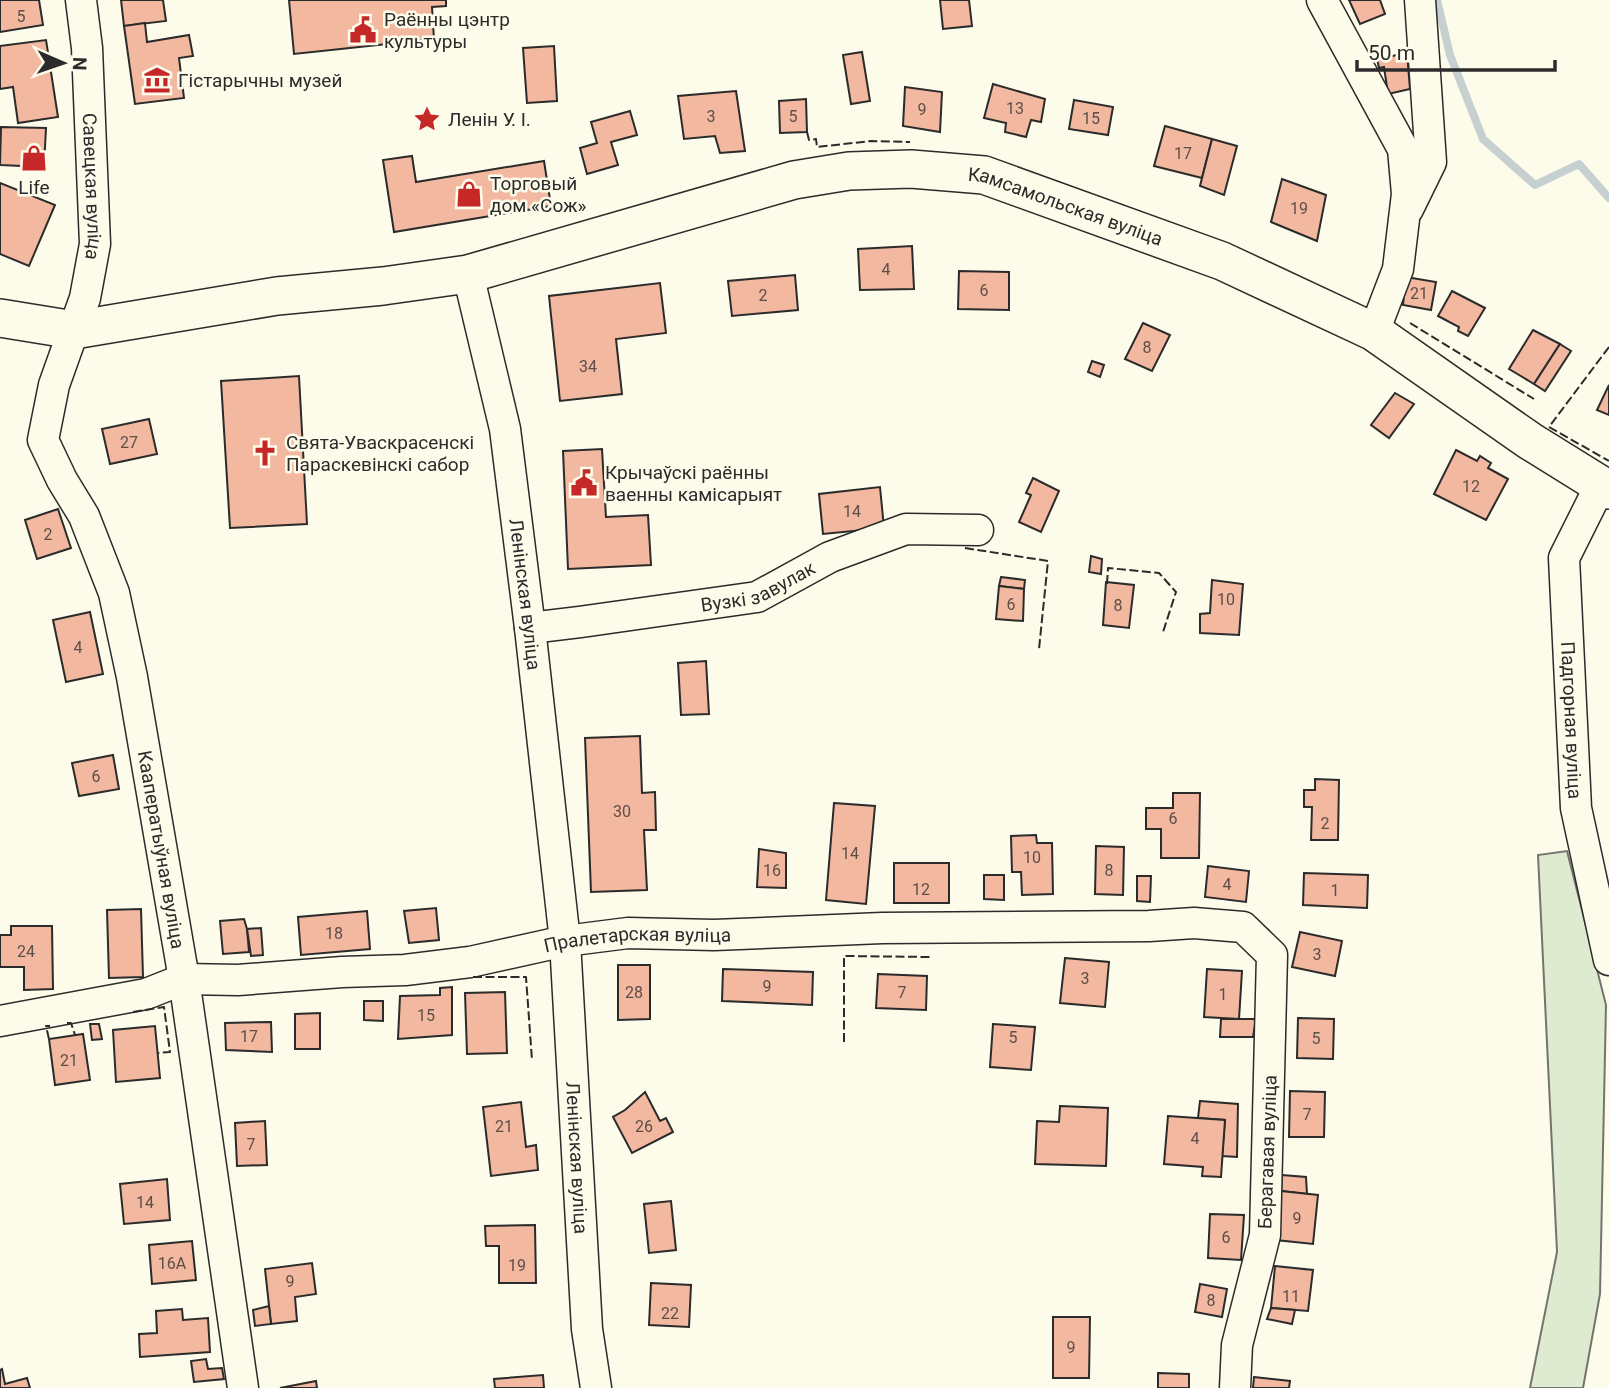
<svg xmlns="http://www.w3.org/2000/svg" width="1609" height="1388" font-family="Roboto,sans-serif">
	<rect width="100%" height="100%" fill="#fdfbea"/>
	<!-- green -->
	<path fill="#deebd1" stroke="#74746e" stroke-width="2" d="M1567 851 1606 1005 1600 1294 1583 1388H1530L1557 1252 1538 855Z"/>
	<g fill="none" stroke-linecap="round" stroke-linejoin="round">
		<!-- stream -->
		<path stroke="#c7d0d0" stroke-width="8" d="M1437 0 1450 55 1483 139 1535 185 1579 164 1609 198"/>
	</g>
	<!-- building -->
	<g fill="#f2b8a0" stroke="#2b2b2b" stroke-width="2">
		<path d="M0 0H39L43 25 0 32Z"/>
		<path d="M121 0H163L166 21 124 26Z"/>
		<path d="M289 0H446V6L432 7 434 39 294 54Z"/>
		<path d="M940 0H969L972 26 943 29Z"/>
		<path d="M1349 0H1380L1385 14 1360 24Z"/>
		<path d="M145 23 147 42 189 35 193 56 179 58 184 98 135 104 124 26Z"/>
		<path d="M46 40 58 117 18 123 13 87 0 89V46Z"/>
		<path d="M554 46 557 101 527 103 523 48Z"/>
		<path d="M862 52 870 101 851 104 843 55Z"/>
		<path d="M1407 53 1410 89 1388 94 1384 67 1379 68 1377 59Z"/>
		<path d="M993 84 1045 99 1041 122 1031 120 1026 137 1005 132 1006 123 984 118Z"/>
		<path d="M905 87 942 92 940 132 903 126Z"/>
		<path d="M736 91 745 151 720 153 715 136 684 139 678 96Z"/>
		<path d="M806 99 807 132 780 133 779 101Z"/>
		<path d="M1074 100 1113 107 1108 135 1069 129Z"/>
		<path d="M630 111 637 135 611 142 618 165 587 174 580 148 597 143 591 122Z"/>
		<path d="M1165 126 1212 139 1202 178 1154 166Z"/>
		<path d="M1 127 46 128 44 167 0 165Z"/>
		<path d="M1212 139 1237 146 1224 195 1200 186Z"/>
		<path d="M412 156 416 182 544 161 551 206 394 232 383 160Z"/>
		<path d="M1282 179 1326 195 1317 241 1271 222Z"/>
		<path d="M0 183 55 205 29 266 0 254Z"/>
		<path d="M912 246 914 289 860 290 858 249Z"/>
		<path d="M959 271 1009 272V310L958 309Z"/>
		<path d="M795 275 798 310 732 316 728 281Z"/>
		<path d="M1406 277 1436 282 1431 310 1403 305Z"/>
		<path d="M660 283 666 333 616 339 622 394 560 401 549 296Z"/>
		<path d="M1452 291 1485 308 1468 336 1458 331 1459 327 1438 316Z"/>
		<path d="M1143 323 1170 335 1152 371 1125 359Z"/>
		<path d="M1533 330 1560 344 1534 384 1509 369Z"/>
		<path d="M1560 344 1571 351 1545 391 1534 384Z"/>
		<path d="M1092 361 1104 365 1100 377 1088 372Z"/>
		<path d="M299 376 307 524 230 528 221 381Z"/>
		<path d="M1609 385V415L1597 410Z"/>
		<path d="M1395 393 1414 404 1389 438 1371 425Z"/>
		<path d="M149 419 157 454 110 464 102 429Z"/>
		<path d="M602 449 606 517 648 515 651 565 568 569 563 451Z"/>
		<path d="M1456 450 1477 461 1480 456 1491 463 1488 468 1508 479 1486 520 1434 494Z"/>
		<path d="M1033 478 1059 491 1041 532 1019 522 1031 495 1026 493Z"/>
		<path d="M880 487 884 528 823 534 819 494Z"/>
		<path d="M58 509 71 548 37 559 25 520Z"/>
		<path d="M1091 556 1102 559 1101 574 1089 572Z"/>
		<path d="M1001 577 1025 580 1024 589 999 586Z"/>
		<path d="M1212 580 1243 584 1239 635 1200 633V614L1210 613Z"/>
		<path d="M1106 582 1134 585 1129 628 1103 625Z"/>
		<path d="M999 586 1024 589 1023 621 996 619Z"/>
		<path d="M90 612 103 674 66 682 53 620Z"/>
		<path d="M706 661 709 714 681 715 678 663Z"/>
		<path d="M640 736 642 793 655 792 656 830H644L647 890 591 892 585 738Z"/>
		<path d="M113 755 119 789 79 796 72 763Z"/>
		<path d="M1315 779 1339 780 1338 840H1311L1312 807H1304V790H1315Z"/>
		<path d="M1173 793H1200L1199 858H1161V829H1146V808H1173Z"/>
		<path d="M834 803 875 806 866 904 826 900Z"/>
		<path d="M1036 835 1037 843H1052L1053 894 1022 895 1021 872H1012L1011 836Z"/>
		<path d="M1096 846 1124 847 1123 895 1095 894Z"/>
		<path d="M759 849 786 853V888L757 887Z"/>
		<rect x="894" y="863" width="55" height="40"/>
		<path d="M1208 866 1249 871 1246 902 1205 897Z"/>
		<path d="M1304 873 1368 875 1367 908 1303 905Z"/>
		<path d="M984 875H1004V900L984 899Z"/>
		<path d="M1137 876H1151L1150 902 1137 901Z"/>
		<path d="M436 908 439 940 409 943 404 911Z"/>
		<path d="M141 909 143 977 109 978 107 910Z"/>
		<path d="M367 911 370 949 301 955 298 917Z"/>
		<path d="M244 919 247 929 249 952 223 954 220 921Z"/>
		<path d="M11 926H52L53 989 24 990V967H0V935H11Z"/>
		<path d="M261 928 263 955 251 956 247 929Z"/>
		<path d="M1300 932 1342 941 1335 976 1292 967Z"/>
		<path d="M1065 958 1109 962 1105 1007 1060 1003Z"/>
		<path d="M618 965H650V1019L618 1020Z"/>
		<path d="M723 969 813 972 812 1005 722 1001Z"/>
		<path d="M1207 969 1242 971 1239 1019 1204 1017Z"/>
		<path d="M878 974 927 976 926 1010 876 1008Z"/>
		<path d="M452 987V1035L398 1039 400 996 440 995V988Z"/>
		<path d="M505 992 507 1053 467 1054 465 993Z"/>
		<path d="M364 1001H383V1021L364 1020Z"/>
		<path d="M320 1013V1049H295V1014Z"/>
		<path d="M1298 1018 1334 1019 1333 1059 1297 1058Z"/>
		<path d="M1221 1019H1256L1253 1037H1220Z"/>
		<path d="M271 1022 272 1052 226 1050 225 1023Z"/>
		<path d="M90 1024H99L102 1039 92 1040Z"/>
		<path d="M993 1024 1035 1027 1031 1070 990 1067Z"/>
		<path d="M155 1026 160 1078 116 1082 113 1030Z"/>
		<path d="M83 1034 90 1080 55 1085 49 1039Z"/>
		<path d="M1290 1091 1325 1092 1324 1137H1289Z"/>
		<path d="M645 1092 660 1121 666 1118 673 1132 632 1153 613 1117 625 1110Z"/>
		<path d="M1200 1101 1238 1104 1237 1157 1222 1156 1225 1120 1198 1118Z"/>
		<path d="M521 1102 526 1147 536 1145 538 1170 491 1176 483 1107Z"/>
		<path d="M1060 1106 1108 1108 1106 1166 1035 1164 1037 1121 1059 1122Z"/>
		<path d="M1168 1116 1225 1120 1221 1177 1202 1176 1203 1167 1164 1164Z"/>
		<path d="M265 1121 267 1165 237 1166 235 1123Z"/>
		<path d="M1282 1175 1306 1177 1307 1194 1281 1191Z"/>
		<path d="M167 1179 170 1220 124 1224 120 1184Z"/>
		<path d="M1281 1191 1318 1195 1313 1244 1276 1240Z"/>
		<path d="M671 1201 676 1250 649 1253 644 1204Z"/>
		<path d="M1210 1214 1244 1215 1241 1260 1208 1258Z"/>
		<path d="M535 1225 536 1283H499V1246H486L485 1226Z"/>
		<path d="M192 1241 196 1280 152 1284 149 1245Z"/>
		<path d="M312 1263 316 1294 295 1297 297 1321 271 1324 265 1269Z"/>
		<path d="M1275 1266 1313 1270 1308 1311 1271 1308Z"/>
		<path d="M651 1283 691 1285 689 1327 649 1325Z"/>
		<path d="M1200 1284 1227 1289 1222 1317 1195 1312Z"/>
		<path d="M269 1306 271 1324 255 1326 253 1310Z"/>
		<path d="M1271 1308 1295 1310 1292 1324 1267 1319Z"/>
		<path d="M182 1309 183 1320 208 1318 210 1352 140 1357 139 1334 157 1333 156 1311Z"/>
		<path d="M1053 1317H1090L1089 1378H1053Z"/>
		<path d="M206 1359 208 1369 222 1368 224 1379 194 1382 191 1361Z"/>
		<path d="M2 1369 5 1384 27 1378 30 1388H0V1370Z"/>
		<path d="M1158 1373 1189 1374V1388H1158Z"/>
		<path d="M543 1375 544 1388H495L494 1379Z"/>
		<path d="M1254 1377 1290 1381 1289 1388H1253Z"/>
		<path d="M316 1381 317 1388H280Z"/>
	</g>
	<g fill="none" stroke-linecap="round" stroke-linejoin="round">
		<!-- minor casing -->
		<g stroke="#2b2b2b" stroke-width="33">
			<g id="minor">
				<path id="s1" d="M81 0 87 48 95 244 85 298 54 385 43 440 62 480 84 516 114 593 132 677 184 979 243 1388"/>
				<path d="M1322 0 1403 149 1407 194 1398 269 1374 332"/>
				<path d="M1408 209 1431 162 1420 0"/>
				<path id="s2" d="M468 274 505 429 530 628 565 941 587 1329 596 1388"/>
				<path id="s3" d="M1600 486 1564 558 1576 808 1609 960"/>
				<path id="s4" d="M530 628 580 622 757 597 830 557 906 529 978 530"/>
				<path id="s5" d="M0 1021 146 994 184 979 238 980 342 972 405 970 470 962 565 941 628 933 714 935 882 928 1149 926 1194 923 1243 927 1272 955 1265 1235 1237 1345 1235 1388"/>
			</g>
		</g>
		<!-- major casing -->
		<g stroke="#2b2b2b" stroke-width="40">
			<g id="major">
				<path id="s6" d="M0 318 74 330 277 296 383 286 468 274 794 180 849 171 911 169 984 175 1222 261 1374 332 1530 441 1609 490"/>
			</g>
		</g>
		<!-- minor -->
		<use href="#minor" stroke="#fdfbea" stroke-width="30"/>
		<!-- major -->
		<use href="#major" stroke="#fdfbea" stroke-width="37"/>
		<!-- fence -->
		<g stroke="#2b2b2b" stroke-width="2" stroke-dasharray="9 3.5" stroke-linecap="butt">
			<path d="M807 132 809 140 816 139 817 147 871 141 910 142"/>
			<path d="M1410 323 1534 399"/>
			<path d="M1609 347 1549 427 1609 461"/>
			<path d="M965 548 1048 561 1039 649"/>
			<path d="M1107 584 1108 568 1159 573 1176 592 1163 632"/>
			<path d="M473 977H526L532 1060"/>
			<path d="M133 1012 164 1007 170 1052 158 1053"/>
			<path d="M67 1023H71L75 1035"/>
			<path d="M49 1039 46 1026H50"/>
			<path d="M844 1042V956L930 957"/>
		</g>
	</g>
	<!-- icons -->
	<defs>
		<g id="civic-bare" transform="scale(2.1)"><path d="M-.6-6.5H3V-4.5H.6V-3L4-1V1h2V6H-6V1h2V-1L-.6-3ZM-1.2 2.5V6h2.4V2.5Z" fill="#c62828" stroke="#fdfbea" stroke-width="2.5" paint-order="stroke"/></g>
		<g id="museum-bare" transform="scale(2.1)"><path d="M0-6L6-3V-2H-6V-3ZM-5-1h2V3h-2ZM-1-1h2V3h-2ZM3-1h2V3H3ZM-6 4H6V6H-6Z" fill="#c62828" stroke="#fdfbea" stroke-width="2.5" paint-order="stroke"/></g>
		<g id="sight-bare" transform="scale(2.1)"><path d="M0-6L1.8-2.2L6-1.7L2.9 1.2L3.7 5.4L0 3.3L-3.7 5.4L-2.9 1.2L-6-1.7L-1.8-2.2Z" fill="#c62828" stroke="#fdfbea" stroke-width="2.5" paint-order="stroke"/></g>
		<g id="shop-bare" transform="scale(2.1)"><path d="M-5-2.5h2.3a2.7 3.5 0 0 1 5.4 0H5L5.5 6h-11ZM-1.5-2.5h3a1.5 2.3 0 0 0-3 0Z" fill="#c62828" stroke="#fdfbea" stroke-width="2.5" paint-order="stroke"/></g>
		<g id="church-bare" transform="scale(2.1)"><path d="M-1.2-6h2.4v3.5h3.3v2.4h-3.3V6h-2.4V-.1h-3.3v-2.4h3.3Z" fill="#c62828" stroke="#fdfbea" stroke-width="2.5" paint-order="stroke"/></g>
	</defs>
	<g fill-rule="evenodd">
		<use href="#civic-bare" x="363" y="30"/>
		<use href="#museum-bare" x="157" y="80"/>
		<use href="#sight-bare" x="427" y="119"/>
		<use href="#shop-bare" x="34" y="158"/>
		<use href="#shop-bare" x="469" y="194"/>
		<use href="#church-bare" x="265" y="453"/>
		<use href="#civic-bare" x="584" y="483"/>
	</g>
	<g text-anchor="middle" stroke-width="5" stroke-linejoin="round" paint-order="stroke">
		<!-- number labels -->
		<g font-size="16" fill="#5d4e48">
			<text x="21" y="22">5</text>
			<text x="1015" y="114">13</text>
			<text x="922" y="115">9</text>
			<text x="711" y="122">3</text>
			<text x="793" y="122">5</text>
			<text x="1091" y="124">15</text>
			<text x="1183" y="159">17</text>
			<text x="1299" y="214">19</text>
			<text x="886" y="275">4</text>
			<text x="984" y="296">6</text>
			<text x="1419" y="299">21</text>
			<text x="763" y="301">2</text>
			<text x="1147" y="353">8</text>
			<text x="588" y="372">34</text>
			<text x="129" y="448">27</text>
			<text x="1471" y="492">12</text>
			<text x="852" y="517">14</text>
			<text x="48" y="540">2</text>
			<text x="1226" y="605">10</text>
			<text x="1011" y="610">6</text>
			<text x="1118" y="611">8</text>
			<text x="78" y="653">4</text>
			<text x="96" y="782">6</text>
			<text x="622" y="817">30</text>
			<text x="1173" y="824">6</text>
			<text x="1325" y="829">2</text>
			<text x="850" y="859">14</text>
			<text x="1032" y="863">10</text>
			<text x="772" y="876">16</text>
			<text x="1109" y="876">8</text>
			<text x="1227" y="890">4</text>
			<text x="921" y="895">12</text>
			<text x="1335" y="896">1</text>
			<text x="334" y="939">18</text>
			<text x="26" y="957">24</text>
			<text x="1317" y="960">3</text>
			<text x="1085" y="984">3</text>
			<text x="767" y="992">9</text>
			<text x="634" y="998">28</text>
			<text x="902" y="998">7</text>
			<text x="1223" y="1000">1</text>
			<text x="426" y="1021">15</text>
			<text x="249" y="1042">17</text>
			<text x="1013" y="1043">5</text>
			<text x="1316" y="1044">5</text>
			<text x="69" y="1066">21</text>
			<text x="1307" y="1120">7</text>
			<text x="504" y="1132">21</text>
			<text x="644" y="1132">26</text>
			<text x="1195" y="1144">4</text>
			<text x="251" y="1150">7</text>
			<text x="145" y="1208">14</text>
			<text x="1297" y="1224">9</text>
			<text x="1226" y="1243">6</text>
			<text x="172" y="1269">16А</text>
			<text x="517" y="1271">19</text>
			<text x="290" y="1287">9</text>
			<text x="1291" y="1302">11</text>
			<text x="1211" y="1306">8</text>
			<text x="670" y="1319">22</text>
			<text x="1071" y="1353">9</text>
		</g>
		<!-- poi labels -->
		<g font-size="19" fill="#2b2b2b" stroke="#fdfbea" text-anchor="start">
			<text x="384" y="26">Раённы цэнтр<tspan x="384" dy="22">культуры</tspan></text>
			<text x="178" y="87">Гістарычны музей</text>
			<text x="448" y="126">Ленін У. І.</text>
			<text x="490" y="190">Торговый<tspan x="490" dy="22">дом «Сож»</tspan></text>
			<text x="34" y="194" text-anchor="middle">Life</text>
			<text x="286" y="449">Свята-Уваскрасенскі<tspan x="286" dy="22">Параскевінскі сабор</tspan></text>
			<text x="605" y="479">Крычаўскі раённы<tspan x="605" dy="22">ваенны камісарыят</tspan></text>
		</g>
		<!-- street labels -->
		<g font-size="19" fill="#2b2b2b" stroke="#fdfbea">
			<text dy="7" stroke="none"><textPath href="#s1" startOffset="187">Савецкая вуліца</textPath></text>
			<text dy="7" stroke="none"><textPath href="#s6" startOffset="1090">Камсамольская вуліца</textPath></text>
			<text dy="7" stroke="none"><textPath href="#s4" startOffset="233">Вузкі завулак</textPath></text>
			<text dy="7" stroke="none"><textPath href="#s2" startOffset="326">Ленінская вуліца</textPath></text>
			<text dy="7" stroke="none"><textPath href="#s3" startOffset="243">Падгорная вуліца</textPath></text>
			<text dy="7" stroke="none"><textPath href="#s1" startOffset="878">Кааператыўная вуліца</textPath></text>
			<text dy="7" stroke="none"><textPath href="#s5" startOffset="646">Пралетарская вуліца</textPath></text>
			<text transform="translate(1267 1152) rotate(-88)" y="7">Берагавая вуліца</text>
			<text dy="7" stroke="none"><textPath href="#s2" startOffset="892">Ленінская вуліца</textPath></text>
		</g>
	</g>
	<!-- north arrow -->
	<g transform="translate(63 63) rotate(92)" stroke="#fdfbea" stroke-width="5" paint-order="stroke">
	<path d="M0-5L12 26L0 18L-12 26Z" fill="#2b2b2b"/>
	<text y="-10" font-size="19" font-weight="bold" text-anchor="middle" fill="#2b2b2b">N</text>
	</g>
	<!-- scale -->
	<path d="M1357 60v10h198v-10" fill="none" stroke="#2b2b2b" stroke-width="3.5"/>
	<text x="1368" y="60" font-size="21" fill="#2b2b2b" stroke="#fdfbea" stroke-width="5" paint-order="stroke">50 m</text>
</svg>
